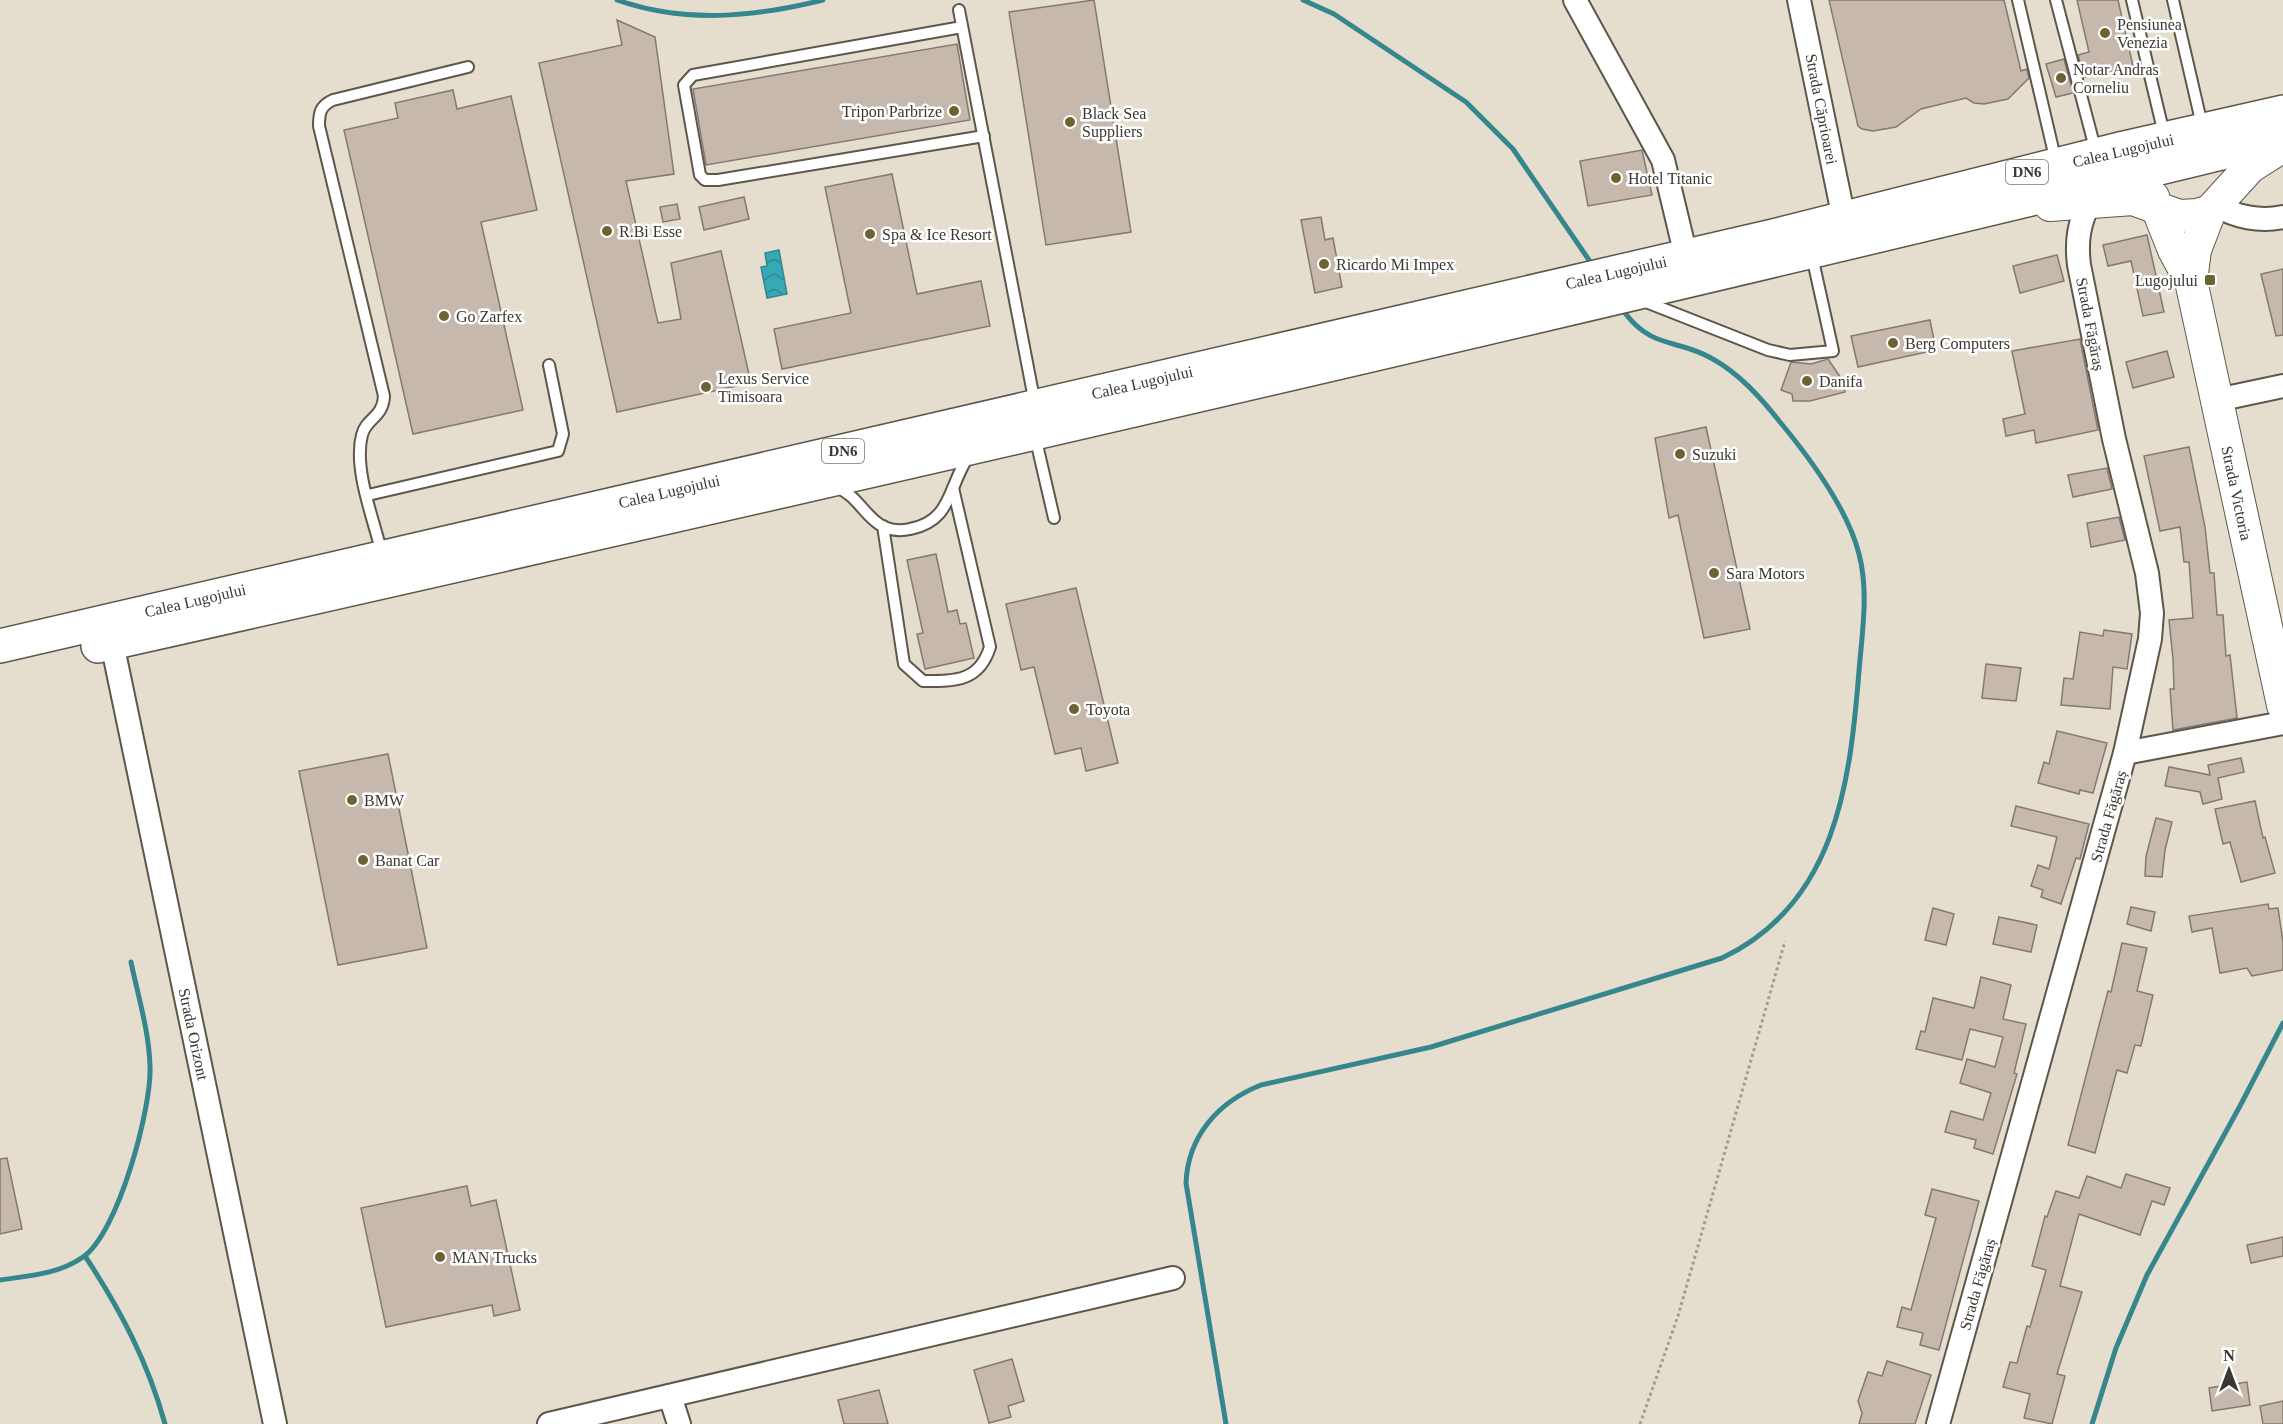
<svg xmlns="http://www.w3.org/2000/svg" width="2283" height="1424" font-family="'Times New Roman',serif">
	<defs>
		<pattern id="water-waves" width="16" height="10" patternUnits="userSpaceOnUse" patternTransform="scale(1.5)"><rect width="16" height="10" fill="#35a9b5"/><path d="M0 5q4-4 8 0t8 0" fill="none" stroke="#2e8a94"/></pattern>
	</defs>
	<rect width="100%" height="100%" fill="#e5decf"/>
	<!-- water -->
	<path fill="url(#water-waves)" stroke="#36878d" stroke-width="1.5" d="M779 250 787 294 767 298 761 267 767 266 765 253Z"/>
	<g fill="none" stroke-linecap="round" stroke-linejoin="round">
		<!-- stream -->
		<g stroke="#36878d" stroke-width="5">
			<path d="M617 0C685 24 754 17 823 0"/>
			<path d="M1303 0 1334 14 1466 102 1513 149 1589 260"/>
			<path d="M85 1256C120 1309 148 1362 165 1424"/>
			<path d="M0 1280C29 1276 59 1274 83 1257 118 1234 152 1107 150 1066 149 1031 138 996 131 962"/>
			<path d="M1226 1424 1186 1183C1188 1136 1218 1102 1261 1085L1431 1047 1722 958C1836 904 1850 783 1859 671 1862 633 1869 592 1859 554 1848 510 1809 457 1780 422 1761 398 1739 373 1711 358 1678 339 1652 349 1625 313"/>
			<path d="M2092 1424 2116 1348 2147 1275 2240 1106 2283 1023"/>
		</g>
	</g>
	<!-- building -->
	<g fill="#c6b8ad" stroke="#85796f" stroke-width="1.5">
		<path d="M1094 0 1131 232 1046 245 1009 12Z"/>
		<path d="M1829 0H2004L2021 71 2027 69 2029 78 2008 99 1984 104 1974 103 1966 98 1921 109 1896 127 1873 131 1862 129 1858 126Z"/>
		<path d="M2077 0H2118L2133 66 2084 77 2078 55 2089 52Z"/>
		<path d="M617 20 655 37 674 174 626 181 658 323 681 319 671 263 721 251 751 383 617 412 539 63 622 45Z"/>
		<path d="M957 44 970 120 706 165 693 89Z"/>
		<path d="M2064 59 2073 93 2056 97 2046 64Z"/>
		<path d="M453 90 457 109 511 96 537 210 481 222 523 410 413 434 344 130 398 118 395 103Z"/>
		<path d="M1642 150 1652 195 1588 206 1580 161Z"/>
		<path d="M892 174 917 294 981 281 990 326 782 369 774 329 851 313 825 187Z"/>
		<path d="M744 197 749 219 704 230 699 207Z"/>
		<path d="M677 204 680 219 663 222 660 207Z"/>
		<path d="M1321 217 1325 240 1333 238 1342 287 1315 293 1301 220Z"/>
		<path d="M2147 235 2164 312 2143 316 2131 261 2108 266 2103 245Z"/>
		<path d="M2057 255 2064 281 2020 293 2013 266Z"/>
		<path d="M2283 269V335L2276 336 2261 274Z"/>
		<path d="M1930 320 1936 350 1858 367 1851 336Z"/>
		<path d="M2080 339 2098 430 2036 443 2034 430 2006 436 2003 419 2025 414 2012 351Z"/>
		<path d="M2167 351 2174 377 2133 388 2126 362Z"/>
		<path d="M1828 359 1845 384V392L1810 401H1793L1792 394 1781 390 1791 362 1811 364Z"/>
		<path d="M1706 427 1750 629 1704 638 1678 515 1669 518 1655 438Z"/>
		<path d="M2189 447 2205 527 2210 573H2214L2217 615H2223L2226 656 2230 655 2237 718 2173 730 2170 689H2174L2173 659 2169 620 2193 618 2189 562H2184L2180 527 2160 531 2144 456Z"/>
		<path d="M2107 468 2112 489 2073 497 2068 475Z"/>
		<path d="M2119 517 2125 540 2091 547 2087 523Z"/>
		<path d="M936 554 948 612 957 610 960 624 966 623 974 658 925 669 917 634 923 633 907 560Z"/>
		<path d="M1076 588 1118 763 1086 771 1081 748 1055 754 1034 667 1021 670 1006 604Z"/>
		<path d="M2104 630 2132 634 2127 669 2113 667 2110 709 2061 705 2064 678 2073 679 2080 632 2103 636Z"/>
		<path d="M1986 664 2021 668 2016 701 1982 698Z"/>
		<path d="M2057 731 2107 743 2093 793 2080 790 2079 794 2038 783 2044 762 2049 764Z"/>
		<path d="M388 754 427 948 338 965 299 771Z"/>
		<path d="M2241 758 2244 772 2218 778 2222 799 2203 804 2200 792 2165 786 2169 767 2210 775 2208 765Z"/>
		<path d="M2255 801 2263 838 2265 837 2275 873 2241 882 2230 842 2223 844 2215 809Z"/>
		<path d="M2016 806 2089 824 2080 859 2076 858 2061 904 2041 897 2043 890 2031 886 2038 865 2049 869 2057 837 2011 826Z"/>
		<path d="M2156 818 2172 822 2165 850 2162 877 2145 876 2146 856Z"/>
		<path d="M2268 904 2269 909 2278 908 2283 942V970L2252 976 2247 968 2220 973 2212 928 2192 932 2189 916Z"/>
		<path d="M2131 907 2155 912 2151 931 2127 924Z"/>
		<path d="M1933 908 1954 914 1946 945 1925 940Z"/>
		<path d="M1999 917 2037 925 2031 952 1993 944Z"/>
		<path d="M2122 943 2147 948 2137 991 2153 995 2141 1046 2135 1045 2127 1073 2117 1070 2095 1153 2068 1145 2108 991 2111 992Z"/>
		<path d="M1981 977 2011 985 2003 1019 2026 1024 2014 1073 2017 1074 1993 1154 1974 1148 1976 1140 1945 1132 1951 1111 1983 1120 1991 1093 1960 1083 1967 1059 1995 1067 2003 1037 1970 1029 1962 1060 1916 1049 1921 1031 1925 1032 1933 998 1974 1008Z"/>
		<path d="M7 1158 22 1229 0 1234V1159Z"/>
		<path d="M2126 1174 2170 1188 2164 1205 2152 1201 2140 1235 2079 1214 2060 1286 2082 1292 2057 1374 2065 1376 2052 1424 2024 1418 2030 1394 2003 1387 2010 1362 2017 1363 2027 1326 2030 1327 2046 1270 2032 1266 2045 1216 2047 1217 2056 1191 2079 1198 2087 1176 2121 1188Z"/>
		<path d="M467 1186 471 1206 496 1200 520 1310 494 1316 492 1305 386 1327 361 1208Z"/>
		<path d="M1932 1189 1979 1201 1939 1350 1920 1345 1923 1333 1897 1327 1902 1307 1911 1310 1936 1218 1925 1215Z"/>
		<path d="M2283 1237V1256L2251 1263 2247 1245Z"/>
		<path d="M1012 1359 1024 1401 1008 1406 1011 1417 989 1423 974 1370Z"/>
		<path d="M1887 1361 1931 1375 1915 1424H1859L1862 1413 1858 1401 1868 1372 1882 1376Z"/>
		<path d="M2247 1382 2250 1405 2212 1411 2209 1388Z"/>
		<path d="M879 1390 888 1424H844L838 1400Z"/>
		<path d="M2283 1401V1424H2263L2260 1406Z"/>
	</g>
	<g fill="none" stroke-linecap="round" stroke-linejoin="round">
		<!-- lane casing -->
		<g stroke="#5c574a" stroke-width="14">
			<g id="lane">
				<path d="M2018 0 2056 162"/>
				<path d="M2056 0 2096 152"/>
				<path d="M2132 0 2164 134"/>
				<path d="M2173 0 2202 125"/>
				<path d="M959 10 1035 404"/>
				<path d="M962 27 693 75 684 85 700 175 705 180H718L984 136"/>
				<path d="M1641 300 1768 350 1790 355 1833 351 1812 256"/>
				<path d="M1035 436 1054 518"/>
				<path d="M836 487C854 494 861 509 875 521 884 529 897 532 910 529 952 521 948 487 968 457"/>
				<path d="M368 495 558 451 563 434 549 365"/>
				<path d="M883 526 904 664 923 681C955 681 979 682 990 647L953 488"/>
				<path d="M382 554C374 520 353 469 362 435 366 418 383 418 384 396L319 126C319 113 320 106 333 100L468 67"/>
			</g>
		</g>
		<!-- street casing -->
		<g stroke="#5c574a" stroke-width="26">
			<g id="street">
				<path d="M1575 0 1663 160 1686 256"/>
				<path d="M1799 0 1844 219"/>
				<path d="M2216 205C2235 217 2260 222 2283 217"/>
				<path d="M2217 400 2283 386"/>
				<path d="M112 643 275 1424"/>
				<path d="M2125 753 2283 723"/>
				<path d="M670 1396 679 1424"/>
				<path d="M549 1424 1173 1278"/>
				<path d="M1938 1424 2125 753 2150 639 2152 613 2147 573 2114 439 2079 265C2076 240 2079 223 2090 201"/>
			</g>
		</g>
		<!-- secondary casing -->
		<g stroke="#5c574a" stroke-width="34">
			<g id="secondary">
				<path d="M2153 197 2174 250 2191 281"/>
				<path d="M2050 205 2133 199 2179 216 2198 215 2210 211 2250 167 2283 146"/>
				<path d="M2210 211 2195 250 2191 281 2283 705"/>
			</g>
		</g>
		<!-- primary casing -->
		<g stroke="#5c574a" stroke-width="36">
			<g id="primary">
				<path d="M0 646 1773 236 2124 148 2283 112"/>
				<path d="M98 646C828 482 1557 315 2283 138"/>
			</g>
		</g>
		<!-- path -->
		<path stroke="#a29d92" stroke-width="3" stroke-dasharray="3 3" stroke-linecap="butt" d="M1640 1424 1678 1316 1785 941"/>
		<!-- lane -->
		<use href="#lane" stroke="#fff" stroke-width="10"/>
		<!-- street -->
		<use href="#street" stroke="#fff" stroke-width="22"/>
		<!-- secondary -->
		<use href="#secondary" stroke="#fff" stroke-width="32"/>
		<!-- primary -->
		<use href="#primary" stroke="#fff" stroke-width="33"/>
	</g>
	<!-- markers -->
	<g fill="#6b6431" stroke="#fff" stroke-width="2">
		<circle cx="2105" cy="33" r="6"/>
		<circle cx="2061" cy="78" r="6"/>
		<circle cx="954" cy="111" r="6"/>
		<circle cx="1070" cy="122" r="6"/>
		<circle cx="1616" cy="178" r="6"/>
		<circle cx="607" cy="231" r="6"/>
		<circle cx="870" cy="234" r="6"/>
		<circle cx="1324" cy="264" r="6"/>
		<rect x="2204" y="274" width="12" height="12" rx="3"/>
		<circle cx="444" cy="316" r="6"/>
		<circle cx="1893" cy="343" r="6"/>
		<circle cx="1807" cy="381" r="6"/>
		<circle cx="706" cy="387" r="6"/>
		<circle cx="1680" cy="454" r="6"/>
		<circle cx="1714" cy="573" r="6"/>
		<circle cx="1074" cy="709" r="6"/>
		<circle cx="352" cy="800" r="6"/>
		<circle cx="363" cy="860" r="6"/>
		<circle cx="440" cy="1257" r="6"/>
	</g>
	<g text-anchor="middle" stroke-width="5" stroke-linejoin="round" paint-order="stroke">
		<!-- shield labels -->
		<g fill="#fff" stroke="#74736f" stroke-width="1.5">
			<rect x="2006" y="160" width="42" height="24" rx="4.5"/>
			<rect x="822" y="439" width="42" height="24" rx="4.5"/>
		</g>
		<g font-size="15" font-weight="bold" fill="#393731">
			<text x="2027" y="177">DN6</text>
			<text x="843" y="456">DN6</text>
		</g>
		<!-- poi labels -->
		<g font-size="16" fill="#393731" stroke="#fff" text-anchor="start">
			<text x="2117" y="30">Pensiunea<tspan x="2117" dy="18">Venezia</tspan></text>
			<text x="2073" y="75">Notar Andras<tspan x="2073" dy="18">Corneliu</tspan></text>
			<text x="942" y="117" text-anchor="end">Tripon Parbrize</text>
			<text x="1082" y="119">Black Sea<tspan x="1082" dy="18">Suppliers</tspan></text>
			<text x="1628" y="184">Hotel Titanic</text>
			<text x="619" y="237">R.Bi Esse</text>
			<text x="882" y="240">Spa &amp; Ice Resort</text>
			<text x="1336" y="270">Ricardo Mi Impex</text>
			<text x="2198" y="286" text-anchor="end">Lugojului</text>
			<text x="456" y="322">Go Zarfex</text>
			<text x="1905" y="349">Berg Computers</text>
			<text x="718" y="384">Lexus Service<tspan x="718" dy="18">Timisoara</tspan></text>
			<text x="1819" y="387">Danifa</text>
			<text x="1692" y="460">Suzuki</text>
			<text x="1726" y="579">Sara Motors</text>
			<text x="1086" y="715">Toyota</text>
			<text x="364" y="806">BMW</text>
			<text x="375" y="866">Banat Car</text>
			<text x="452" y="1263">MAN Trucks</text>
		</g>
		<!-- street labels -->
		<g font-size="16" fill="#393731" stroke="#fff">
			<text transform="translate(1822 109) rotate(79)" y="6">Strada Căprioarei</text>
			<text transform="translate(2123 150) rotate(-13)" y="6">Calea Lugojului</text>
			<text transform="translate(1616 272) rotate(-13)" y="6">Calea Lugojului</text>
			<text transform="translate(2091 324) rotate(79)" y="6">Strada Făgăraș</text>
			<text transform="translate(1142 382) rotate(-13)" y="6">Calea Lugojului</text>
			<text transform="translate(669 491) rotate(-13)" y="6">Calea Lugojului</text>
			<text transform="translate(2237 493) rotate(78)" y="6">Strada Victoria</text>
			<text transform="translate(195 600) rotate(-13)" y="6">Calea Lugojului</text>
			<text transform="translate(2108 816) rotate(-74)" y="6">Strada Făgăraș</text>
			<text transform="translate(194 1034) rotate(78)" y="6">Strada Orizont</text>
			<text transform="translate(1977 1284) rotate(-74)" y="6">Strada Făgăraș</text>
		</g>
	</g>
	<!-- north arrow -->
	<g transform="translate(2229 1370)" stroke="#ffffff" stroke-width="4.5" paint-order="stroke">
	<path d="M0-4.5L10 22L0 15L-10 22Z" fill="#393731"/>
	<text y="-9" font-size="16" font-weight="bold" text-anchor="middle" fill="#393731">N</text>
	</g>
</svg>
